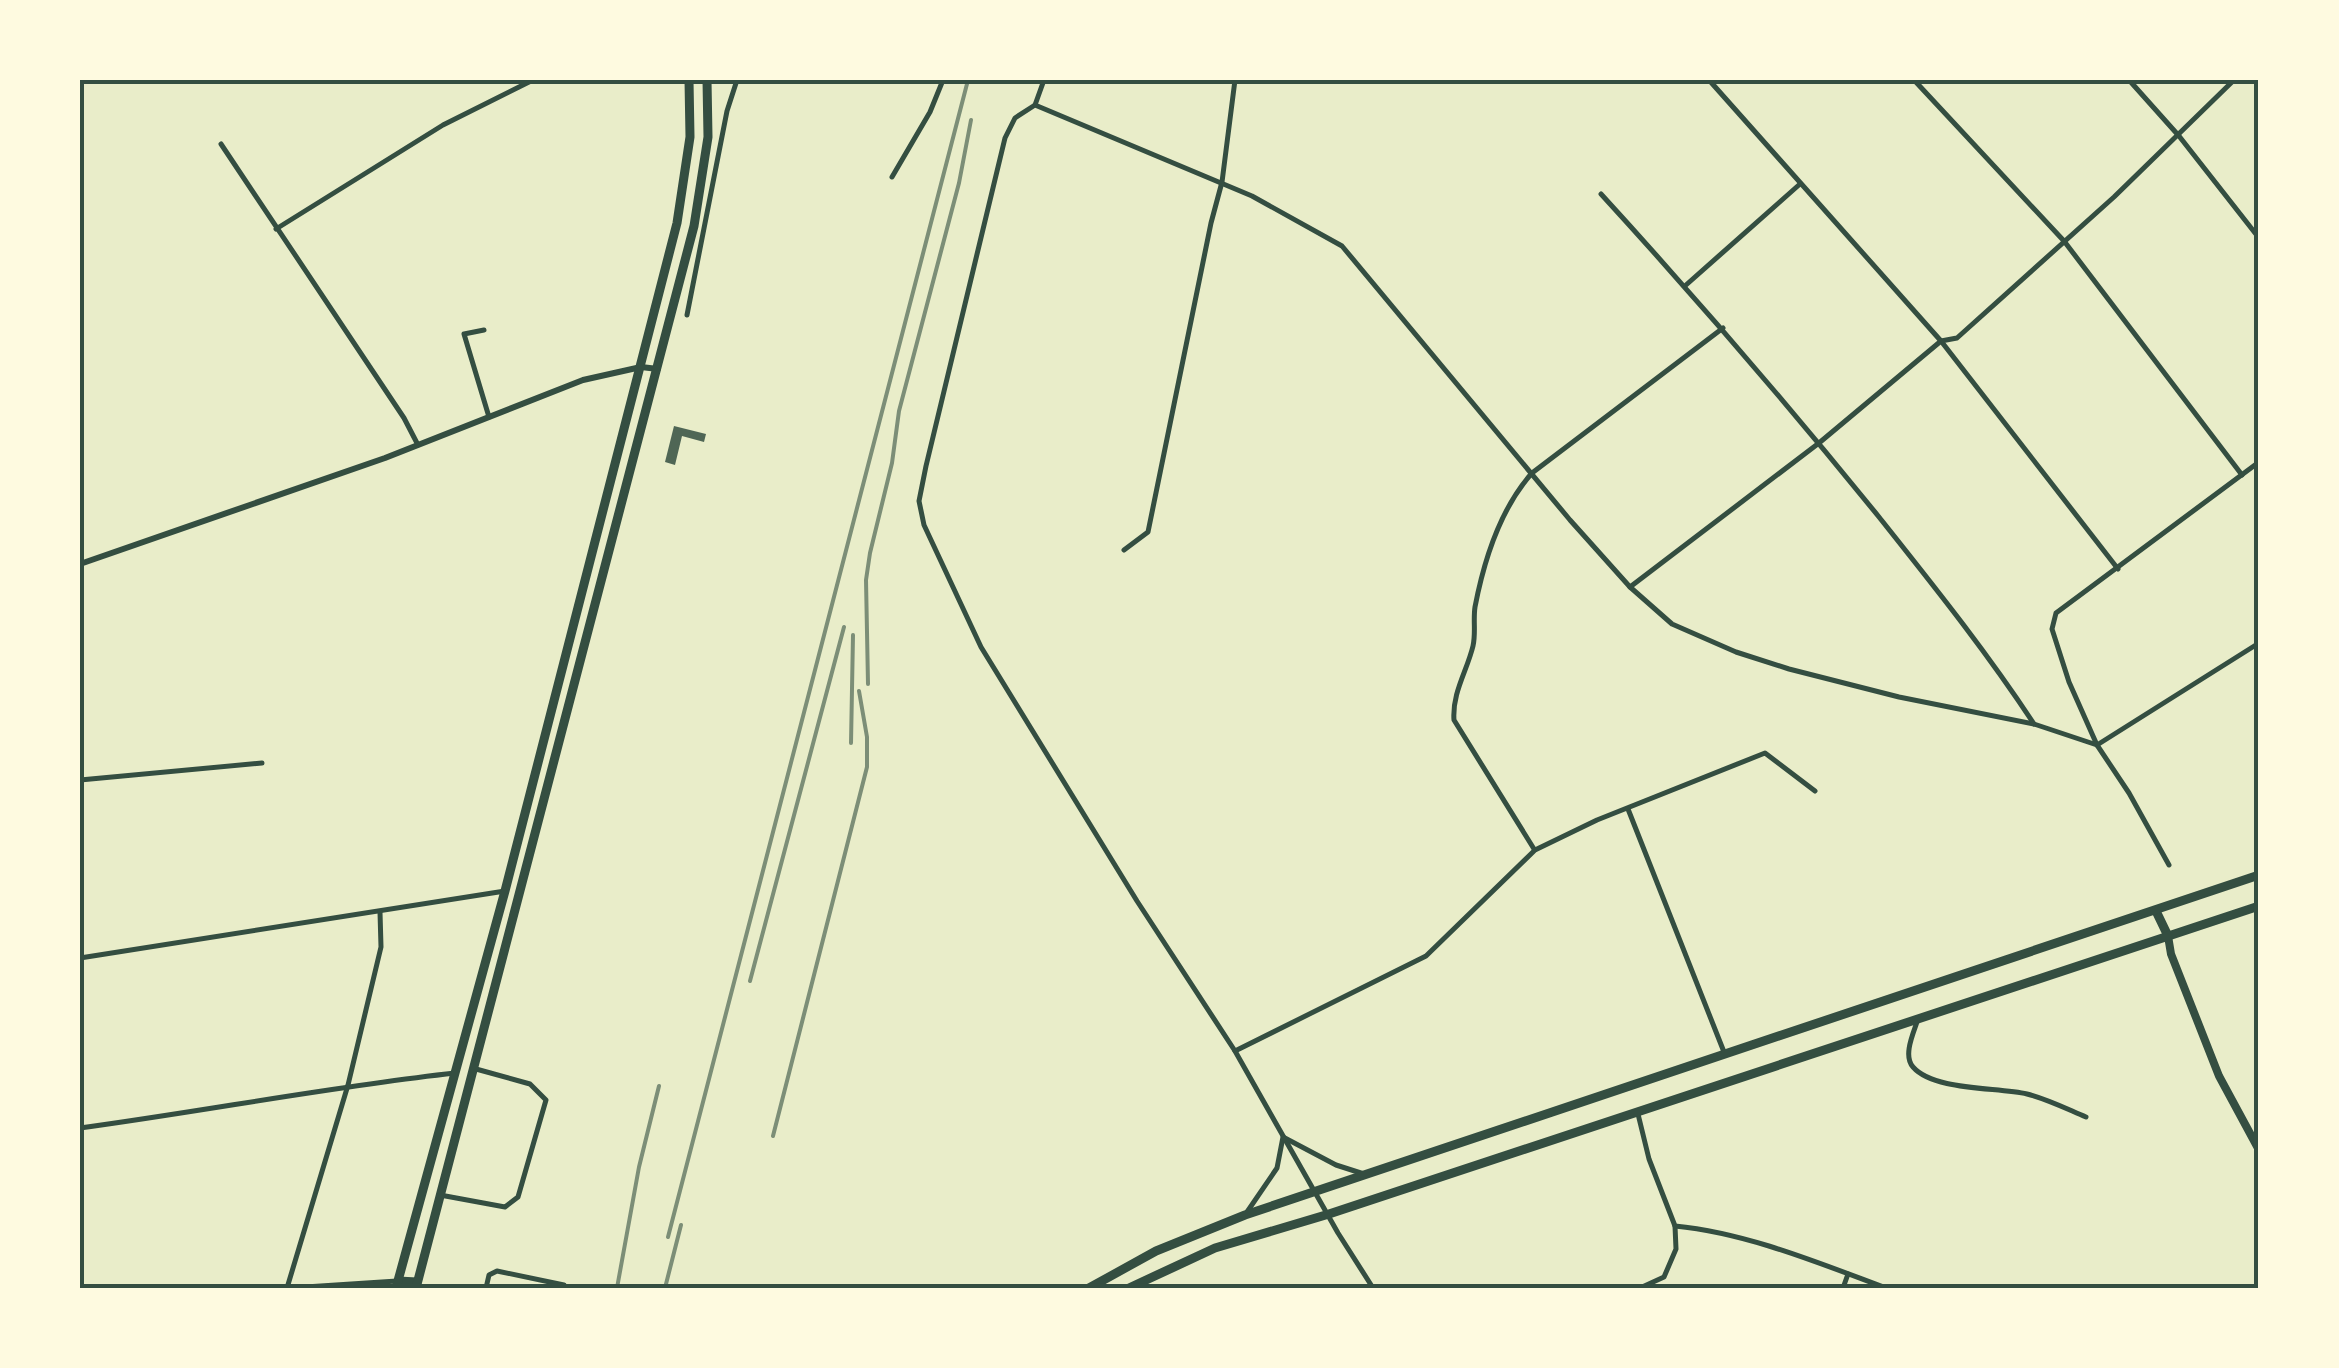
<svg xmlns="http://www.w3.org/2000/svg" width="2339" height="1368" font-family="'Golos Text',sans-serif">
	<rect width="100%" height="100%" fill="#e9edc9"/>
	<!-- building -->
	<path fill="#4f6655" d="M674 426 706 434 704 442 682 436 675 465 665 462Z"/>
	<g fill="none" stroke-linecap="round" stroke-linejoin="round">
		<!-- minor -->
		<g stroke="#344e41" stroke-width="5">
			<path d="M1044 80 1035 105 1015 118 1005 138 926 466 919 501 924 525 981 647 1137 901 1235 1051 1338 1233 1373 1288"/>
			<path d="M1709 80 1941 341 2118 569"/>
			<path d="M1914 80 2064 241 2242 475"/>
			<path d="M2129 80 2179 136 2259 238"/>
			<path d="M1035 105 1252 196 1342 246 1570 520 1630 587 1672 624 1736 652 1789 669 1899 697 2034 724 2097 745 2129 793 2169 865"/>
			<path d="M221 144 404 418 418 445"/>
			<path d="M892 177 930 112 943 80"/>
			<path d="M1601 194C1697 299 1789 406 1879 517 1933 585 1986 651 2034 724"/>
			<path d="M276 229 443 125 533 80"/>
			<path d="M1686 285 1800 184"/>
			<path d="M687 315 727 111 737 80"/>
			<path d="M484 330 464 334 489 417"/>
			<path d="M2259 462 2056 613 2052 629 2069 682 2097 745 2259 643"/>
			<path d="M1124 550 1148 532 1211 223 1222 182 1235 80"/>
			<path d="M1630 587 1819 443 1941 341 1957 338 2114 197 2234 80"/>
			<path d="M80 780 262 763"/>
			<path d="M1628 809 1724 1052"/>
			<path d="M1534 849 1454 720C1452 693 1467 671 1473 646 1476 633 1473 620 1475 607 1484 560 1500 509 1532 473L1723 328"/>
			<path d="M80 958 505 891"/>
			<path d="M1917 1022C1913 1034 1903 1056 1913 1067 1934 1091 1997 1087 2027 1094 2047 1099 2067 1109 2086 1117"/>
			<path d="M1235 1051 1426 956 1535 850 1597 820 1765 753 1815 791"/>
			<path d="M1638 1114 1649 1159 1675 1226C1747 1233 1819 1263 1886 1288"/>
			<path d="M80 1128C205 1111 329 1087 455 1073"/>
			<path d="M440 1195 505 1207 518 1197 546 1100 530 1084 476 1069"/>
			<path d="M1247 1212 1277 1168 1283 1137 1336 1165 1364 1174"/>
			<path d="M287 1288 348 1085 381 947 380 912"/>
			<path d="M290 1288 397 1281"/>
			<path d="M486 1288 489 1275 497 1271 564 1285"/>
			<path d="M1640 1288 1664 1277 1676 1249 1675 1226"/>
			<path d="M1843 1288 1848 1274"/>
		</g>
		<!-- tertiary -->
		<path stroke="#344e41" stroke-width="6" d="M80 564 385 458 583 380 641 367 658 369"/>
		<!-- secondary -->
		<path stroke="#344e41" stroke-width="8" d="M2168 936 2171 954 2219 1076 2259 1150"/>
		<!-- primary -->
		<path stroke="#344e41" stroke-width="9" d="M398 1281 417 1282"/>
		<!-- trunk -->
		<g stroke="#344e41" stroke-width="9">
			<path d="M2156 911 2168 936"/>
			<path d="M396 1288 505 891 677 223 690 137 689 80"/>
			<path d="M416 1288 694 226 708 137 707 80"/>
			<path d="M1089 1288 1156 1251 1245 1215 2259 875"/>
			<path d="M1129 1288 1215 1248 1329 1214 2259 906"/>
		</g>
		<!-- rail -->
		<g stroke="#7c8e77" stroke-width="4">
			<path d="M868 684 866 580 870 553 892 463 899 411 959 183 971 120"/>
			<path d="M851 743 853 635"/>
			<path d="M750 981 844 627"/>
			<path d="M773 1136 867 767V737L859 691"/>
			<path d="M668 1237 968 80"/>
			<path d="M617 1288 639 1167 659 1086"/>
			<path d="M665 1288 681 1225"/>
		</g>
	</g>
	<!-- border -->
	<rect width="2339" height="1368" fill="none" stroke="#fefae0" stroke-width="165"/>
	<rect x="82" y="82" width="2174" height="1204" fill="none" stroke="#344e41" stroke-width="4"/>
</svg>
